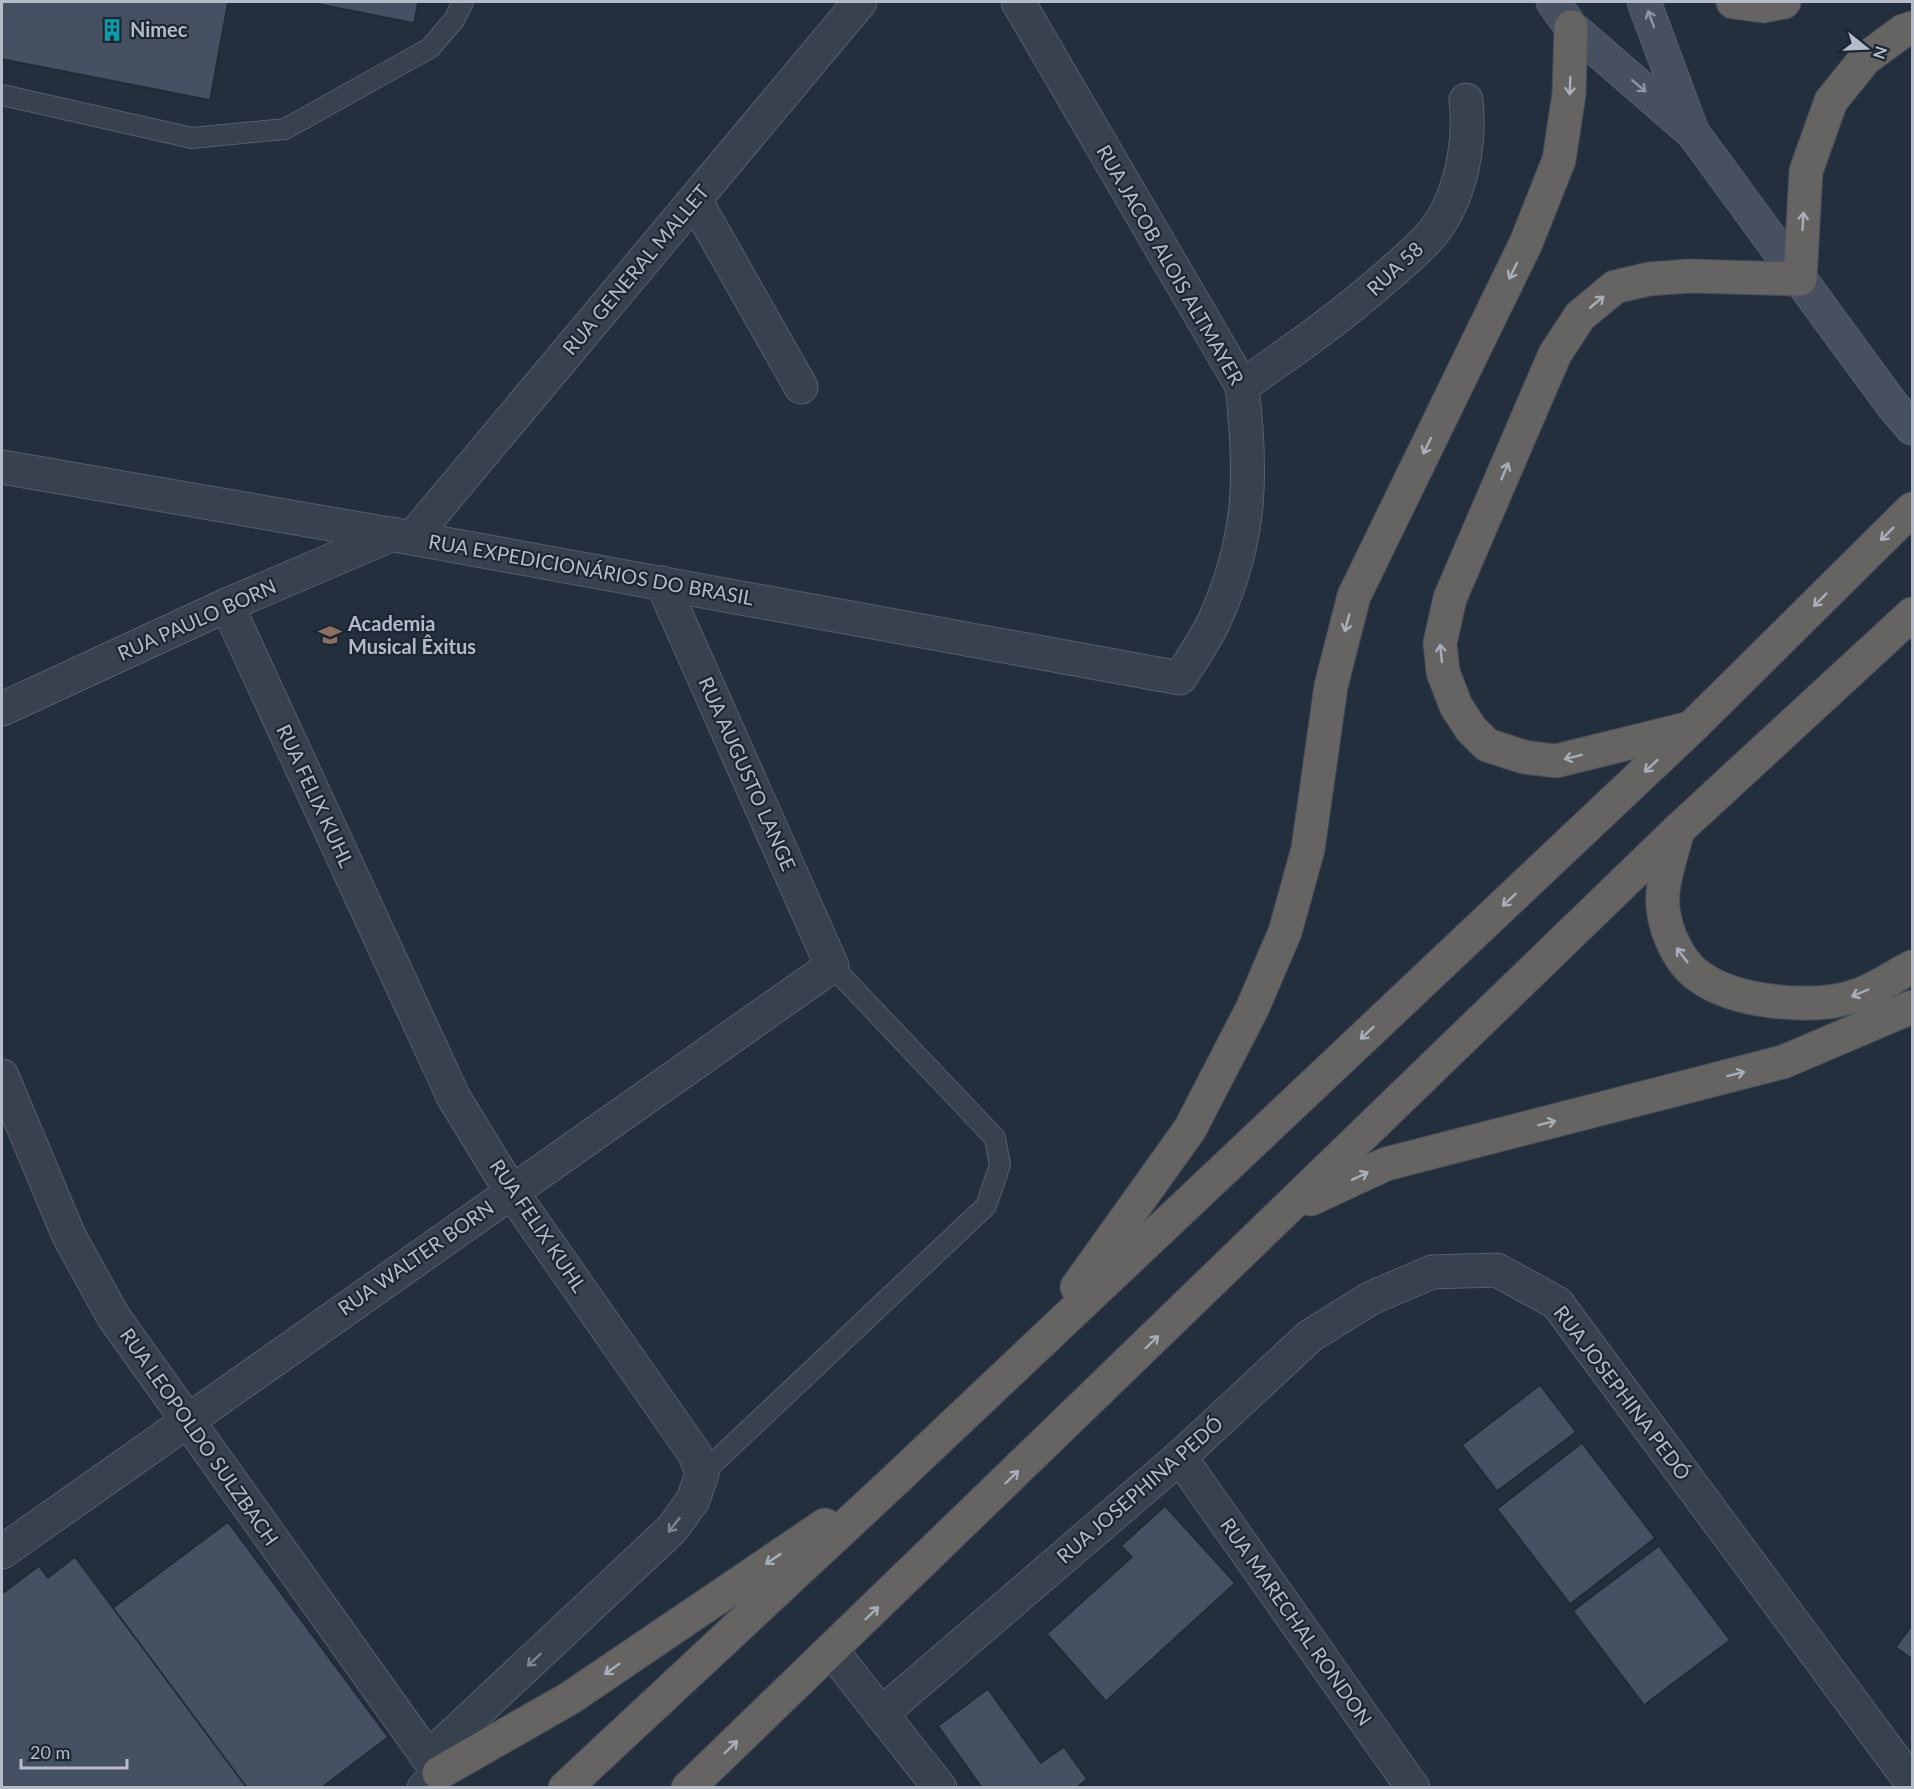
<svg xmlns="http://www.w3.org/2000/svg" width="1914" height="1789" font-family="Lato,sans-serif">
	<rect width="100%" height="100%" fill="#242f3e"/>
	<!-- building -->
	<g fill="#455162" stroke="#1f2835" stroke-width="1.5">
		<path d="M2 2H228L210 100 2 59Z"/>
		<path d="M309 2H418L414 23Z"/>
		<path d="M1540 1385 1576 1432 1497 1491 1462 1445Z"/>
		<path d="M1582 1443 1655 1538 1570 1604 1497 1509Z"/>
		<path d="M1165 1506 1235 1583 1106 1701 1047 1634 1132 1557 1121 1546Z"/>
		<path d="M228 1522 388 1737 321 1788H247L113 1608Z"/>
		<path d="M1659 1546 1730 1640 1644 1705 1573 1611Z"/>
		<path d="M75 1557 113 1608 247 1788H2V1594L39 1566 48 1578Z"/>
		<path d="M1912 1625V1659L1896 1647Z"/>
		<path d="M988 1689 1041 1763 1064 1747 1087 1779 1076 1788H982L938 1726Z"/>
	</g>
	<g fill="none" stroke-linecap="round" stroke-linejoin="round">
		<!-- service casing -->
		<g stroke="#565f6c" stroke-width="22">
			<g id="service">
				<path d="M2 95 192 138 285 129 430 48 454 20 463 2"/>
				<path d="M702 1474 986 1206 1000 1165 995 1138 832 966"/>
			</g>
		</g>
		<!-- minor casing -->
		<g stroke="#565f6c" stroke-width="35">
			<g id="minor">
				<path d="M695 200 801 387"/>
				<path d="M1242 386C1294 350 1345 314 1392 272 1412 254 1435 236 1447 211 1464 177 1470 137 1466 100"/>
				<path d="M412 538 1180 678C1192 659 1206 639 1215 619 1252 537 1252 473 1242 386L1018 2"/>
				<path d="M227 605 454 1098 511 1191 695 1454 702 1474 693 1500 672 1529 428 1758"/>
				<path d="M2 709 227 605 393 534"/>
				<path d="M1180 1457 1413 1788"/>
				<path d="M2 1552 832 966 662 583"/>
				<path d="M832 1651 940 1788"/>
				<path d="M881 1714 1180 1457 1310 1336 1371 1298 1432 1272 1497 1270 1557 1303 1912 1783"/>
			</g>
		</g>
		<!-- tertiary casing -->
		<g stroke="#565f6c" stroke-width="35">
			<g id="tertiary">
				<path d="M2 467 412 538 860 2"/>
				<path d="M2 1076 69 1236 113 1316 439 1773 424 1788"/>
			</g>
		</g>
		<!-- secondary casing -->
		<g stroke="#565f6c" stroke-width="35">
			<g id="secondary">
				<path d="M1553 2 1571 27 1693 133 1893 406 1912 428"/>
				<path d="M1644 2 1692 131"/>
			</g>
		</g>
		<!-- trunk casing -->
		<g stroke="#434c59" stroke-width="35">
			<g id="trunk">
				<path d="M1733 2 1763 6 1784 2"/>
				<path d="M1690 728 1556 761 1524 757 1487 745 1471 729 1456 706 1443 672 1440 643 1450 598 1555 354 1580 316 1615 287 1649 279 1689 276 1800 279 1806 171 1831 101 1865 59 1903 31 1912 28"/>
				<path d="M1678 830C1673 850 1665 872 1663 892 1660 921 1676 961 1700 977 1736 1003 1814 1010 1855 996 1875 990 1894 976 1912 967"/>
				<path d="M1311 1199 1386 1164 1783 1062 1912 1007"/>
				<path d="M1077 1287 1190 1129 1252 1009 1285 932 1308 849 1331 686 1354 596 1526 243 1559 160 1569 94 1571 27"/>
				<path d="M439 1773 570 1698 825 1525"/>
				<path d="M565 1788 893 1482 1691 728 1912 509"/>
				<path d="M688 1788 1678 830 1912 614"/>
			</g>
		</g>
		<!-- service -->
		<use href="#service" stroke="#38414e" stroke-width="20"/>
		<!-- minor -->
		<use href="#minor" stroke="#38414e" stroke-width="33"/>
		<!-- tertiary -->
		<use href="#tertiary" stroke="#38414e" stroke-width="33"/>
		<!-- secondary -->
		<use href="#secondary" stroke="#465061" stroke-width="33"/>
		<!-- trunk -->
		<use href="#trunk" stroke="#656462" stroke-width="33"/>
	</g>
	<!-- one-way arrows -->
	<defs><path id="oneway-shaft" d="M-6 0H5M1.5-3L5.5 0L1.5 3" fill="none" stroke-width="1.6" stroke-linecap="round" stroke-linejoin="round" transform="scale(1.5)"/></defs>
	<g stroke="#8e96a5">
		<use href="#oneway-shaft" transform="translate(1651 19) rotate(-110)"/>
		<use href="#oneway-shaft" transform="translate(1639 86) rotate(41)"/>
	</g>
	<g stroke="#a8afba">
		<use href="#oneway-shaft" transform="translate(1570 86) rotate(92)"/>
		<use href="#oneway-shaft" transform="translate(1803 221) rotate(-87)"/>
		<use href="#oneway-shaft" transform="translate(1513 271) rotate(116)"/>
		<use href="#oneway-shaft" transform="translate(1597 302) rotate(-40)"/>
		<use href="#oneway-shaft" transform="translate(1427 446) rotate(116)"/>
		<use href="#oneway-shaft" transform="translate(1505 471) rotate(-67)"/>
		<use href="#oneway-shaft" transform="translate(1887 534) rotate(135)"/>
		<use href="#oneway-shaft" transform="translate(1820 600) rotate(135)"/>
		<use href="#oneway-shaft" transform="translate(1347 623) rotate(105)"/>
		<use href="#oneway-shaft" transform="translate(1441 653) rotate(-96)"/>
		<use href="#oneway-shaft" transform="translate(1573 757) rotate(166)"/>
		<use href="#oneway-shaft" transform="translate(1651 766) rotate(137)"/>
		<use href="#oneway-shaft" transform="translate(1509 900) rotate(137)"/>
		<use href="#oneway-shaft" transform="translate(1682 955) rotate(-127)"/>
		<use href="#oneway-shaft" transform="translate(1860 993) rotate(157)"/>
		<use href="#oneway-shaft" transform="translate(1367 1033) rotate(137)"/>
		<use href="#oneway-shaft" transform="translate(1736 1074) rotate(-14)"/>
		<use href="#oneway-shaft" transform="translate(1547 1123) rotate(-14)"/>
		<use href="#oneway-shaft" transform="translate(1360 1176) rotate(-25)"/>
		<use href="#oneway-shaft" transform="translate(1152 1342) rotate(-44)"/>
		<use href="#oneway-shaft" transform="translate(1012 1477) rotate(-44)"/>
		<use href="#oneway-shaft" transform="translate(773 1559) rotate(146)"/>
		<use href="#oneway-shaft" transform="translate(872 1613) rotate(-44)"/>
		<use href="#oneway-shaft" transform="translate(612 1669) rotate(145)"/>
		<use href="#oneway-shaft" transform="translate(731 1747) rotate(-44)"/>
	</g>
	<g stroke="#7c8592">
		<use href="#oneway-shaft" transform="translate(674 1525) rotate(128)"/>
		<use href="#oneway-shaft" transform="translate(534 1660) rotate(137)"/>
	</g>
	<!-- icons -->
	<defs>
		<g id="building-bare" transform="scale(1.8)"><path d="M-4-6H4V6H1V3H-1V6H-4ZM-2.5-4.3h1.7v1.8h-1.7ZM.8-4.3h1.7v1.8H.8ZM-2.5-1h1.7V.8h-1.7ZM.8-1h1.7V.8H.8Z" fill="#0f9aa8" stroke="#1d2633" stroke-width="2.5" paint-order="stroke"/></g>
		<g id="school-bare" transform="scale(1.8)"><path d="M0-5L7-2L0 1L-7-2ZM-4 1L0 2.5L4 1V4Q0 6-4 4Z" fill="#8d6e63" stroke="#1d2633" stroke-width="2.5" paint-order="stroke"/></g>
	</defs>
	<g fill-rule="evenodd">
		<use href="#building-bare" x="112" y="30"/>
		<use href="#school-bare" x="330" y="635"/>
	</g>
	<g text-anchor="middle" stroke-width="4.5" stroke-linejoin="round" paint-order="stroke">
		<!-- poi labels -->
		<g font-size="20" font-weight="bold" fill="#b4bcc9" stroke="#1d2633" text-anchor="start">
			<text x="130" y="37">Nimec</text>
			<text x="348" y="631">Academia<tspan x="348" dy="23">Musical Êxitus</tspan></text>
		</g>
		<!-- street labels -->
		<g font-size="20" fill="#b4bcc9" stroke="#1d2633">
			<text transform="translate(1170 265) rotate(60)" y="7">RUA JACOB ALOIS ALTMAYER</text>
			<text transform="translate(1395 269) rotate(-43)" y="7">RUA 58</text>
			<text transform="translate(636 270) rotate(-50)" y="7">RUA GENERAL MALLET</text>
			<text transform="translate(591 570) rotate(10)" y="7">RUA EXPEDICIONÁRIOS DO BRASIL</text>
			<text transform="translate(197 620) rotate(-24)" y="7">RUA PAULO BORN</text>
			<text transform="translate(747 774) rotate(66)" y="7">RUA AUGUSTO LANGE</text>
			<text transform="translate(315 796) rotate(65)" y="7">RUA FELIX KUHL</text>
			<text transform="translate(538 1226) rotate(56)" y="7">RUA FELIX KUHL</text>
			<text transform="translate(416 1258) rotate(-35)" y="7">RUA WALTER BORN</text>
			<text transform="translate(1622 1393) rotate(53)" y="7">RUA JOSEPHINA PEDÓ</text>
			<text transform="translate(199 1437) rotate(55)" y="7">RUA LEOPOLDO SULZBACH</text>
			<text transform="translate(1140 1490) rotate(-41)" y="7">RUA JOSEPHINA PEDÓ</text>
			<text transform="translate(1296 1622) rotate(55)" y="7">RUA MARECHAL RONDON</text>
		</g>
	</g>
	<!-- border -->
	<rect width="1914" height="1789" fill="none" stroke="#b4bcc9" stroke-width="6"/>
	<!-- north arrow -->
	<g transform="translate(1866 48) rotate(108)" stroke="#1d2633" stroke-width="4.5" paint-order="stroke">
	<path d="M0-4.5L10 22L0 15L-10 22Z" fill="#b4bcc9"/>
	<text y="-9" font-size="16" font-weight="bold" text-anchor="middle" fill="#b4bcc9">N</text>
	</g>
	<!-- scale -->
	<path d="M21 1759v9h106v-9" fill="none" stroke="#b4bcc9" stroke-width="3"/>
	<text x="30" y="1759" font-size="18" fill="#b4bcc9" stroke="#1d2633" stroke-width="4.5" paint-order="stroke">20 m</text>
</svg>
